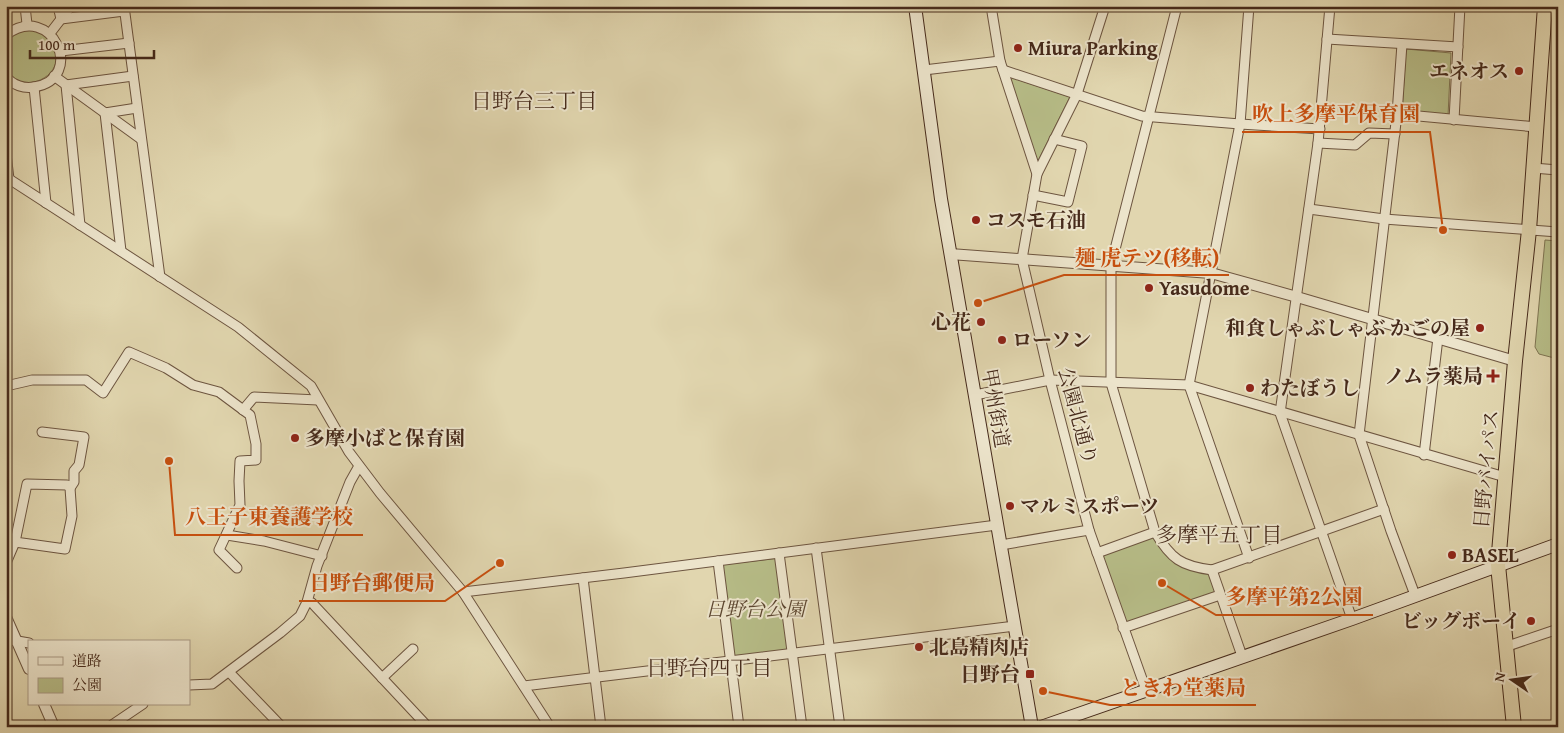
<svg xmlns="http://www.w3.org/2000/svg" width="1564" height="733" font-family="'Gentium Book Plus','Noto Serif JP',serif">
	<rect width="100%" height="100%" fill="#e1d6af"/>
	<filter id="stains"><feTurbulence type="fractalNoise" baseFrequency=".004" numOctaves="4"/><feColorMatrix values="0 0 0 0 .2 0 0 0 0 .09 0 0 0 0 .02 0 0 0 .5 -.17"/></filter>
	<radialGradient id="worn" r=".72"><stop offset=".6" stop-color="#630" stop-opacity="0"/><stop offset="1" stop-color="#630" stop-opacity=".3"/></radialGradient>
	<!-- green -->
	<g fill="#b7bd88" stroke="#7e7452">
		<path d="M34 27 55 43C56 49 58 57 56 62 51 84 16 91 7 71 5 66 6 57 6 51 6 46 5 40 9 36 14 31 27 29 34 27Z"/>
		<path d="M1406 49 1451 53 1448 116 1402 111Z"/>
		<path d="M1010 77 1070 97 1036 165Z"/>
		<path d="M1545 240 1558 241V359L1539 354 1535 347Z"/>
		<path d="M1155 532 1177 560 1212 570 1220 595 1123 628 1097 553Z"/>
		<path d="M780 558 793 654 731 661 719 565Z"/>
	</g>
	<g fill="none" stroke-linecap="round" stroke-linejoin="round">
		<!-- minor casing -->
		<g stroke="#6d5540" stroke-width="11">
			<g id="minor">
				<path d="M25 6 27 24"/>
				<path d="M58 6 61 19 124 11"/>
				<path d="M124 6 160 277"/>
				<path d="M991 6 1000 61 1037 174"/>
				<path d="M1105 6 1077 94 1037 174 1022 259 1050 380 1089 530 1146 690"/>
				<path d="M1177 6 1111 265V383L1155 532C1171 559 1181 566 1212 570L1384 509"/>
				<path d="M1249 6 1240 124 1189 385 1249 558"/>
				<path d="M1330 6 1318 143 1280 413 1352 619"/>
				<path d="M51 32 71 6"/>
				<path d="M6 35C52 0 87 79 34 87 24 89 13 85 6 77"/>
				<path d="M1327 39 1458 47"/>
				<path d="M1402 44 1397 114 1359 435 1391 531 1415 595"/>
				<path d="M61 51 129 43"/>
				<path d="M924 70 1000 61"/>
				<path d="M1003 70 1142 116 1240 124 1320 129"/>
				<path d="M54 76 141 139"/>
				<path d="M34 87 46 203"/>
				<path d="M1397 114 1536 127"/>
				<path d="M1454 120 1460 6"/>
				<path d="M1318 143 1355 145 1369 133 1395 134"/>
				<path d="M6 154 9 179"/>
				<path d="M1533 168 1558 170"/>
				<path d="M6 177 238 327 311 386 349 452 380 493 463 592 550 727"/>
				<path d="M1033 195 1068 202 1082 146 1054 139"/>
				<path d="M1309 209 1384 219 1558 232"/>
				<path d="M80 225 66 85 133 76"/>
				<path d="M121 251 105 113 137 108"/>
				<path d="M6 386 32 380H86L103 393 129 352 166 368 193 385 219 392 250 415 256 444V460L240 461 239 481 240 505 219 550 237 568"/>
				<path d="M975 395 1050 380 1189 385 1505 477"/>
				<path d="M243 410 254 397 318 400"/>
				<path d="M42 432 84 437 79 465 74 471V482L70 488"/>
				<path d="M1424 455 1438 338"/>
				<path d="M227 535 264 541 322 556"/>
				<path d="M1001 545 1089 530"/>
				<path d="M816 548 840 727"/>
				<path d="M779 553 802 727"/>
				<path d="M1097 553 1155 532"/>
				<path d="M718 561 739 727"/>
				<path d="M6 563 15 542 27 484 67 485 70 488 72 516 65 549 15 542"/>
				<path d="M1212 570 1242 656"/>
				<path d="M583 578 601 727"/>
				<path d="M463 592 624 573 997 525"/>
				<path d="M307 602 312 603 428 727"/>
				<path d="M1123 628 1220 595"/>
				<path d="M6 639 29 643"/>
				<path d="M1505 647 1558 629"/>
				<path d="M229 672 282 727"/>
				<path d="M382 678 413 649"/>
				<path d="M189 685 212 684 280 633 300 616 307 602 317 566 350 482 359 466"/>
				<path d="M524 686 1015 626"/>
				<path d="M109 727 143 704"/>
			</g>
		</g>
		<!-- tertiary casing -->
		<g stroke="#6d5540" stroke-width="12">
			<g id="tertiary">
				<path d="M950 254 1211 273 1297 297 1515 361"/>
				<path d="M6 617 29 669"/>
				<path d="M44 704 54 727"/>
			</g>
		</g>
		<!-- secondary casing -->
		<g stroke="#462a1b" stroke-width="14">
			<g id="secondary">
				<path d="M915 6 941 199 1032 727"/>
				<path d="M1041 727 1352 619 1558 544"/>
			</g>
		</g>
		<!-- trunk casing -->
		<g stroke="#462a1b" stroke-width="16">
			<path id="trunk" d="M1514 727 1498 565 1515 361 1529 230 1545 6"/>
		</g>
		<!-- minor -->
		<use href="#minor" stroke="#ece4cb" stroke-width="9"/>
		<!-- tertiary -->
		<use href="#tertiary" stroke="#ece4cb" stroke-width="10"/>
		<!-- secondary -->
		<use href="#secondary" stroke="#ece4cb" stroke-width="12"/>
		<!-- trunk -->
		<use href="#trunk" stroke="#e1d6af" stroke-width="14"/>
	</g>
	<!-- markers -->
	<g fill="#8f2418" stroke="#ece4cb" stroke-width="2">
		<circle cx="1018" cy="48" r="5"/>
		<circle cx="1519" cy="71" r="5"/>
		<circle cx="976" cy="220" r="5"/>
		<circle cx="1149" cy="288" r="5"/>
		<circle cx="981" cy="322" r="5"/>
		<circle cx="1480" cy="328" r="5"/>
		<circle cx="1002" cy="340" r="5"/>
		<path d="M1490.5 368.5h5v5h5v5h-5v5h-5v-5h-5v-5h5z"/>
		<circle cx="1250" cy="388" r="5"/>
		<circle cx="295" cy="438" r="5"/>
		<circle cx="1010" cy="506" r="5"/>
		<circle cx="1452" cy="555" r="5"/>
		<circle cx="1531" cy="621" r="5"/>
		<circle cx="919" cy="647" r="5"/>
		<rect x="1025" y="669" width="10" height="10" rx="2.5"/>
	</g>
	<g text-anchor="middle" stroke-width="4" stroke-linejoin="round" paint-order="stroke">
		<!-- poi labels -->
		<g font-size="20" font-weight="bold" fill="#462a1b" stroke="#ece4cb" text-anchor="start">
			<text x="1028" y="55">Miura Parking</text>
			<text x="1509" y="78" text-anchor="end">エネオス</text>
			<text x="986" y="227">コスモ石油</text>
			<text x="1159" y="295">Yasudome</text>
			<text x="971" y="329" text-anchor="end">心花</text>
			<text x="1470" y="335" text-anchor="end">和食しゃぶしゃぶ かごの屋</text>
			<text x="1012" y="347">ローソン</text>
			<text x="1483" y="383" text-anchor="end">ノムラ薬局</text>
			<text x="1260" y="395">わたぼうし</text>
			<text x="305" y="445">多摩小ばと保育園</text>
			<text x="1020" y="513">マルミスポーツ</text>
			<text x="1462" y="562">BASEL</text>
			<text x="1521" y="628" text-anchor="end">ビッグボーイ</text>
			<text x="929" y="654">北島精肉店</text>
			<text x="1020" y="681" text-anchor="end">日野台</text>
		</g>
		<!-- street labels -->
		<g font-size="20" fill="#462a1b" stroke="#ece4cb">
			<text transform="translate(996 408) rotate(80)" y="7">甲州街道</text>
			<text transform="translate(1078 416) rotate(75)" y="7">公園北通り</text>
			<text transform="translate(1486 469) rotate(-85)" y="7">日野バイパス</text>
		</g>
		<!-- park labels -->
		<g font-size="20" font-style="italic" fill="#5d4731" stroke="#ece4cb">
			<text x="755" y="616">日野台公園</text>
		</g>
		<!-- neighbourhood labels -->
		<g font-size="21" fill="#462a1b" stroke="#ece4cb">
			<text x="534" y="108">日野台三丁目</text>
			<text x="1219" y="542">多摩平五丁目</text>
			<text x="709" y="675">日野台四丁目</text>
		</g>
	</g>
	<!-- callouts -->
	<path fill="none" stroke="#c8500f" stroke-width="2" d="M1443 230L1430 132H1242M978 303L1064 275H1229M169 461L175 535H363M500 563L445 601H299M1162 583L1216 615H1373M1043 691L1110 705H1256"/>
	<g fill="#c8500f" stroke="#ece4cb" stroke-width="2">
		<circle cx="1443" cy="230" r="5"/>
		<circle cx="978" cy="303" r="5"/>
		<circle cx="169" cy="461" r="5"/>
		<circle cx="500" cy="563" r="5"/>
		<circle cx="1162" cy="583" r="5"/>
		<circle cx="1043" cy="691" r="5"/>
	</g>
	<g font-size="21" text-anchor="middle" font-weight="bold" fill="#c8500f" stroke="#ece4cb" stroke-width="4" stroke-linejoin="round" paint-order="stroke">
		<text x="1336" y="121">吹上多摩平保育園</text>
		<text x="1147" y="265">麺 虎テツ(移転)</text>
		<text x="269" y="524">八王子東養護学校</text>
		<text x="372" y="590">日野台郵便局</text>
		<text x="1294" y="604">多摩平第2公園</text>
		<text x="1183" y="695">ときわ堂薬局</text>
	</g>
	<!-- margin -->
	<rect width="1564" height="733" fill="none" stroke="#e1d6af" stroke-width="25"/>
	<rect x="8" y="8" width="1549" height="718" fill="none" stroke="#462a1b" stroke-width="2.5"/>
	<rect x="12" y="12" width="1539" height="708" fill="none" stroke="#462a1b"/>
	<!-- legend -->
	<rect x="28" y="640" width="162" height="65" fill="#ece4cb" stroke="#aa9a85"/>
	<rect x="38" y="657" width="25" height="8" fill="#ece4cb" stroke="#aa9a85"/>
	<text x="72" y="666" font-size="15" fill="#462a1b">道路</text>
	<rect x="38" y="678" width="25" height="15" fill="#b7bd88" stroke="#aa9a85"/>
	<text x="72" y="690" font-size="15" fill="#462a1b">公園</text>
	<!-- north arrow -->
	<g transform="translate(1512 680) rotate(283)" stroke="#ece4cb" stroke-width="4" paint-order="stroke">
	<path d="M0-4L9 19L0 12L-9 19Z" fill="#462a1b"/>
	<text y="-8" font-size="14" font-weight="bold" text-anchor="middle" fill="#462a1b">N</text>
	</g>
	<!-- scale -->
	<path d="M30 50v8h124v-8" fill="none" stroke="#462a1b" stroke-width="2.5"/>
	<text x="38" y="50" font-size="15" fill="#462a1b" stroke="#ece4cb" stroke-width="4" paint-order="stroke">100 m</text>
	<rect width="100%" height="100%" filter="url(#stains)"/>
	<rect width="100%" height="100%" fill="url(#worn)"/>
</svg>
